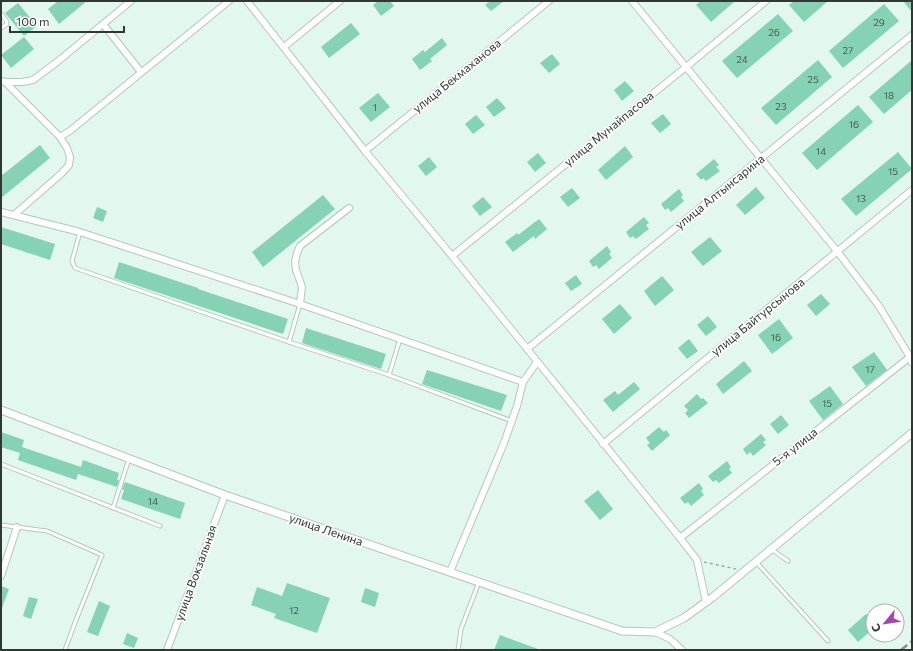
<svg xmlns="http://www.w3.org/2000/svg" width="913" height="651" font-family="Commissioner,sans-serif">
	<rect width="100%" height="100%" fill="#e2f7ee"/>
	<!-- building -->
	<g fill="#85d2b4">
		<path d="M58 1H87L59 24 48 9Z"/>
		<path d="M378 1H390L394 6 381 16 373 5Z"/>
		<path d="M490 1H504L491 11 485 5Z"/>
		<path d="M701 1H735L711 22 696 5Z"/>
		<path d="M794 1H828L804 22 789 5Z"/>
		<path d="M903 1H912V12Z"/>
		<path d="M18 3 37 26 24 36 5 13Z"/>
		<path d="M884 4 899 21 843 68 829 51Z"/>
		<path d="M778 14 793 31 737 78 722 61Z"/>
		<path d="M351 23 360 34 329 58 321 47Z"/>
		<path d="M24 37 34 49 11 68 1 55Z"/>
		<path d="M442 38 447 45 430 59 432 61 420 70 412 59 423 50 425 52Z"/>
		<path d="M552 54 560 64 549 73 540 63Z"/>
		<path d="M818 60 832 77 776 125 761 108Z"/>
		<path d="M912 60V90L884 114 869 97Z"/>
		<path d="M625 81 634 91 622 101 614 90Z"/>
		<path d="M378 93 390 107 371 122 359 108Z"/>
		<path d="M497 98 506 108 494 117 486 107Z"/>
		<path d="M858 105 873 122 817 170 802 153Z"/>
		<path d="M663 114 671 124 660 133 651 123Z"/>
		<path d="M476 115 485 125 473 134 465 124Z"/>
		<path d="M40 145 50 158 1 198V176Z"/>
		<path d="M625 146 633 157 606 180 598 170Z"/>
		<path d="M898 152 912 169 856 216 841 199Z"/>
		<path d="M538 153 546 163 535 172 527 162Z"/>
		<path d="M429 157 437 167 426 176 418 166Z"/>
		<path d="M714 159 719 165 716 167 720 171 706 181 703 178 701 180 696 174Z"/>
		<path d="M756 187 765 198 745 215 736 205Z"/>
		<path d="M572 188 580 198 568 207 560 197Z"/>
		<path d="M679 189 683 195 681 197 684 201 671 212 668 208 665 210 661 204Z"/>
		<path d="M323 195 335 209 263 267 252 252Z"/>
		<path d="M483 197 492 207 480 216 472 206Z"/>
		<path d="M97 207 107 211 103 222 93 218Z"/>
		<path d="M644 217 649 223 646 225 649 229 636 239 633 236 630 238 626 232Z"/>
		<path d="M539 219 547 229 535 239 534 236 513 252 505 242 517 233 518 235Z"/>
		<path d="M1 227 55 244 50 260 1 244Z"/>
		<path d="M710 237 722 251 703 266 691 252Z"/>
		<path d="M607 246 611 252 609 254 612 258 599 269 596 265 593 267 589 261Z"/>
		<path d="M119 262 198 288V289L288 319 283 334 114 278Z"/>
		<path d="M576 275 582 284 571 291 565 283Z"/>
		<path d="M662 276 674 290 655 306 644 291Z"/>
		<path d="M821 294 830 304 816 316 807 305Z"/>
		<path d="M620 304 632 318 614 334 602 319Z"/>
		<path d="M708 316 717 327 706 336 697 325Z"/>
		<path d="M779 319 793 338 772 354 758 335Z"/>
		<path d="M306 328 386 354 381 369 302 343Z"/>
		<path d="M689 339 698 351 687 359 678 348Z"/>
		<path d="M874 352 887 370 866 386 852 367Z"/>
		<path d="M744 361 752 371 723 394 716 384Z"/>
		<path d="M427 370 507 395 501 411 422 384Z"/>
		<path d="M634 382 640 389 613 412 603 400 615 391 618 395Z"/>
		<path d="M830 386 843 404 823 420 809 401Z"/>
		<path d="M697 394 701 399 703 398 708 403 689 418 685 413 688 410 684 406Z"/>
		<path d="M781 415 789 425 778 434 770 424Z"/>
		<path d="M659 427 664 432 666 430 670 435 652 451 647 445 650 443 646 438Z"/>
		<path d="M1 432 24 440 22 447 81 467 83 460 119 473 117 480H119L117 487 78 474 76 480 18 460 20 453 1 447Z"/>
		<path d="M761 434 766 440 763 442 766 445 753 456 750 452 747 455 743 449Z"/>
		<path d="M727 461 731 467 729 469 732 473 719 483 716 480 713 482 708 476Z"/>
		<path d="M125 482 185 503 180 519 121 499 124 490 122 489Z"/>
		<path d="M699 483 703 489 701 491 704 495 691 506 688 502 685 504 680 498Z"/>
		<path d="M598 490 613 509 600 520 584 501Z"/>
		<path d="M287 583 330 598 317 633 274 618 276 614 251 605 257 587 282 596Z"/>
		<path d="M1 586 9 589 2 608H1Z"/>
		<path d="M365 588 379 593 375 607 361 602Z"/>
		<path d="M29 597 38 599 31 619 23 616Z"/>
		<path d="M99 601 110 606 98 636 87 632Z"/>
		<path d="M866 614 873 623V629L858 642 848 630Z"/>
		<path d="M127 633 138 638 134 648 123 644Z"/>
		<path d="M500 635 538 649V650H494Z"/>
	</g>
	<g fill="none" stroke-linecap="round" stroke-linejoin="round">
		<!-- service casing -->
		<g stroke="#b3c7bf" stroke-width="5">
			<g id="service">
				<path d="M1 14 6 20 7 24 1 28"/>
				<path d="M80 232 72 261 75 268 289 342 389 375 512 421"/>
				<path d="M289 342 300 304"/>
				<path d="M389 375 400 339"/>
				<path d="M1 464 160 526"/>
				<path d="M113 508 129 459"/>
				<path d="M1 525 47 531 102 555 76 620 65 650"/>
				<path d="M771 549 788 561"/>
				<path d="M756 562 828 641"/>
				<path d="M458 650 461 629 479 582"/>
			</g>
		</g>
		<!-- minor casing -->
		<g stroke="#b3c7bf" stroke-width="8">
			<g id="minor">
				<path d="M247 1 365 151 452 256 680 538 697 560 706 602"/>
				<path d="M632 1 837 251 879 306 910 357 912 363"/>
				<path d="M103 24 141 72"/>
				<path d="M284 47 340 1"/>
				<path d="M1 81 5 82H22L33 80 57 62 131 1"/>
				<path d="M5 82 60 137 71 130 229 1"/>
				<path d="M365 151 549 1"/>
				<path d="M1 212 80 232 300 304 523 382"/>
				<path d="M14 215 62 173 69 165 70 157 67 148 60 137"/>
				<path d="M452 256 686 67 766 1"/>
				<path d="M300 304 302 287 296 270 295 262 297 253 300 246 349 208"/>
				<path d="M527 349 912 35"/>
				<path d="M603 444 912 190"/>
				<path d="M680 538 910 357"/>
				<path d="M450 572 504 443 517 406 523 382 537 362"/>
				<path d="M1 576 17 527"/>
				<path d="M655 632 670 639 682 650"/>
				<path d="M167 650 225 495"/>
			</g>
		</g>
		<!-- tertiary casing -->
		<g stroke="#b3c7bf" stroke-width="9">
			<path id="tertiary" d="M1 410 225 495 622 631 655 632 684 618 713 597 912 433"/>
		</g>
		<!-- path -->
		<path stroke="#9dada6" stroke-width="1.5" stroke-dasharray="3 3" stroke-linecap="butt" d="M704 562 736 569"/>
		<!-- service -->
		<use href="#service" stroke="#fff" stroke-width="3"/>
		<!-- minor -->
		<use href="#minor" stroke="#fff" stroke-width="6"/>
		<!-- tertiary -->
		<use href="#tertiary" stroke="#fff" stroke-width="7"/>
		<!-- rail -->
		<path stroke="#86948d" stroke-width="2.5" stroke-dasharray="8 4" stroke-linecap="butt" d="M901 650 912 641"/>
	</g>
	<g text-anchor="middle" stroke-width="3.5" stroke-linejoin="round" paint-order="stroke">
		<!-- number labels -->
		<g font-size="10" fill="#455e54">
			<text x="879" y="26">29</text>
			<text x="774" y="36">26</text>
			<text x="848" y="54">27</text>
			<text x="742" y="63">24</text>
			<text x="813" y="83">25</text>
			<text x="889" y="99">18</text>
			<text x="781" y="110">23</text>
			<text x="375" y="111">1</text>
			<text x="854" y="128">16</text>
			<text x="821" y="155">14</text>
			<text x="893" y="175">15</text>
			<text x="861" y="202">13</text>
			<text x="776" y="341">16</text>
			<text x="870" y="373">17</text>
			<text x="827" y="407">15</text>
			<text x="153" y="505">14</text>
			<text x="294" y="614">12</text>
		</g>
		<!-- street labels -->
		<g font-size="12" fill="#303834" stroke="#fff">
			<text transform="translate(457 76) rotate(-39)" y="4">улица Бекмаханова</text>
			<text transform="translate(609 129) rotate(-39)" y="4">улица Мунайпасова</text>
			<text transform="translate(720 192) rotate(-39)" y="4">улица Алтынсарина</text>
			<text transform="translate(758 317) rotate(-39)" y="4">улица Байтурсынова</text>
			<text transform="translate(795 447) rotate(-38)" y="4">5-я улица</text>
			<text transform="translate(326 530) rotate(19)" y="4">улица Ленина</text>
			<text transform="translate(196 573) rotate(-70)" y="4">улица Вокзальная</text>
		</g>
	</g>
	<!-- border -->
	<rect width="913" height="651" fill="none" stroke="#303834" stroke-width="4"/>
	<!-- north arrow -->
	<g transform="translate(885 623) rotate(241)"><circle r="19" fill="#ffffff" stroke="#acafae"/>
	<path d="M0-3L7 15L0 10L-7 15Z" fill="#a346b0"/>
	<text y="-6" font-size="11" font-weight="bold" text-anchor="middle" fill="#303834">С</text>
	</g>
	<!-- scale -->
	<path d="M10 26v6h114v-6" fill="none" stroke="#303834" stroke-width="2"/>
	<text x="16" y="26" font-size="12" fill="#303834" stroke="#ffffff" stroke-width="3" paint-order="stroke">100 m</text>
</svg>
